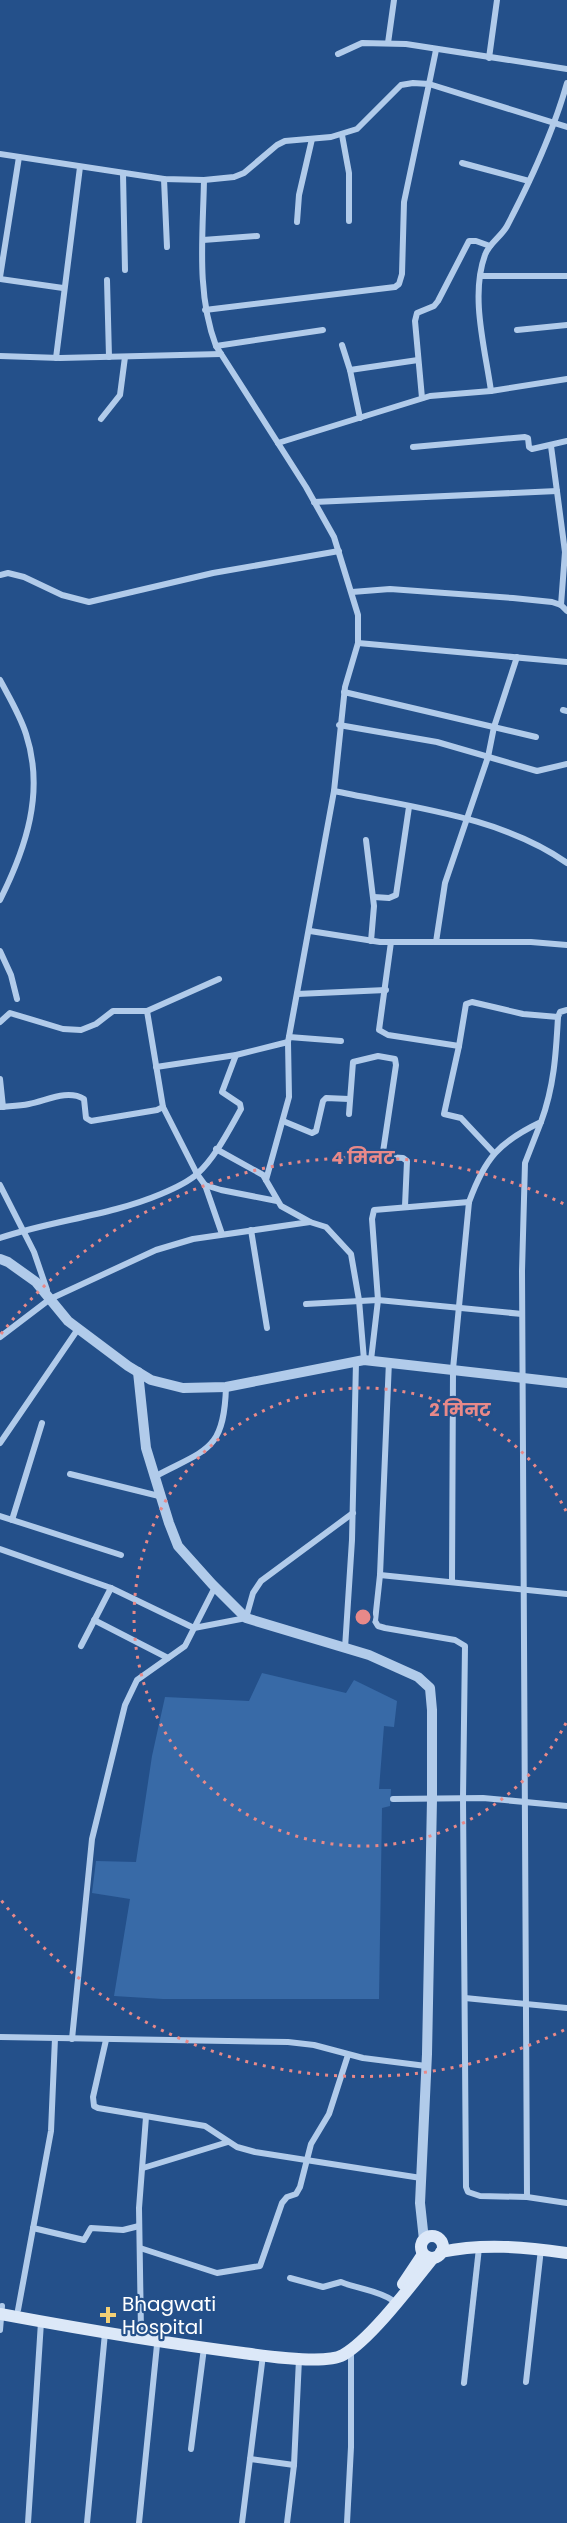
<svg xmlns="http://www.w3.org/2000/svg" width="567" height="2523" font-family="Poppins,'Noto Sans Devanagari',sans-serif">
	<rect width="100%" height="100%" fill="#24508a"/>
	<!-- green -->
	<path fill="#386aa7" d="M262 1673 346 1693 354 1680 397 1701 394 1727 384 1726 379 1789H391L390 1806 382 1808 379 1999H163L114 1996 130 1899 92 1893 96 1861 136 1862 152 1756 165 1697 249 1701Z"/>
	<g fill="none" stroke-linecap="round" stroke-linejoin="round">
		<!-- minor -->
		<g stroke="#b1cbea" stroke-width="6">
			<path d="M388 43 394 0"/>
			<path d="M338 54 362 43 406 44 567 69"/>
			<path d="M489 58 497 0"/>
			<path d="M342 135 349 173V221"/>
			<path d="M0 154 164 179 204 180 234 177 244 173 277 145 285 141 331 137 357 129 401 85 413 83 429 84 436 50"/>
			<path d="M462 163 529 181"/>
			<path d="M123 174 125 270"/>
			<path d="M164 179 167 247"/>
			<path d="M297 222 299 195 312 139"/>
			<path d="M203 240 257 236"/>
			<path d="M481 276H567"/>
			<path d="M0 277 19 157"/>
			<path d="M0 279 63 288"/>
			<path d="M107 280 109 357"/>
			<path d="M205 310 395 287 399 284 402 274 404 202 429 84 567 127"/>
			<path d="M517 330 567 325"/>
			<path d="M342 345 350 370 360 418"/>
			<path d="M216 346 323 330"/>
			<path d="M0 356 60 358 221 354"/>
			<path d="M56 358 80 167"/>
			<path d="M350 370 418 360"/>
			<path d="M491 391C485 348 470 296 485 255 489 243 501 237 507 226 531 180 553 133 567 83"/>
			<path d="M422 398 415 321 417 313 434 306 438 301 469 241H476L490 246"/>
			<path d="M101 419 120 395 125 357"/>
			<path d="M278 443 430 396 491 391 567 379"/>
			<path d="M551 446 565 552 561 605"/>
			<path d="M413 447 525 437 528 438 529 447 532 449 567 441"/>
			<path d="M314 502 557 491"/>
			<path d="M0 575 8 573 24 577 62 595 89 602 213 573 339 551"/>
			<path d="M352 592 390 589 513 598 552 602 561 605 567 611"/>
			<path d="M358 643 567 662"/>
			<path d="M0 680C9 697 20 715 26 734 45 792 26 848 0 900"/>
			<path d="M344 692 536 737"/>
			<path d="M563 710 567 711"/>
			<path d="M339 725 437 742 537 771 567 764"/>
			<path d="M334 791C410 807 503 817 567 863"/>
			<path d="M366 840 374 906 371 941"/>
			<path d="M374 897 389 898 396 895 409 807"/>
			<path d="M310 931 380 942H531L567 945"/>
			<path d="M391 942 379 1030 388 1035 459 1046"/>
			<path d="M436 942 445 883 488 757 494 727 517 657"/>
			<path d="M0 951 11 975 17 999"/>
			<path d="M297 994 386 990"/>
			<path d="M0 1022 10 1013 63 1029 81 1030 96 1024 113 1011H147L219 979"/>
			<path d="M289 1037 341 1041"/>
			<path d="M156 1067 236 1055 288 1042 334 791 345 687 358 643V615L334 537 306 487 216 346C196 293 203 235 204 180"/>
			<path d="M0 1079 3 1107"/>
			<path d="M0 1107C10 1106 19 1106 29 1104 46 1101 67 1089 84 1099L86 1118 91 1121 157 1110 163 1107 147 1011"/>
			<path d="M163 1107 197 1174 205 1185 222 1234"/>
			<path d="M349 1114 353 1062 378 1056 395 1059 396 1065 383 1152 387 1157 403 1158 407 1161 405 1206"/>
			<path d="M283 1121 312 1133 316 1131 323 1101 326 1098 349 1099"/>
			<path d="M216 1149 263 1175 281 1206 310 1222 326 1227 351 1254 359 1300 364 1360"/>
			<path d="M493 1152 461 1118 444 1114 459 1046 466 1004 472 1002 523 1014 558 1017"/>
			<path d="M266 1180 289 1097 288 1042"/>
			<path d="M0 1185 34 1252 47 1290"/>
			<path d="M205 1185 221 1190 277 1201"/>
			<path d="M251 1230 267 1328"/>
			<path d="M0 1238C53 1220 109 1216 161 1194 173 1189 187 1183 197 1174 215 1158 229 1130 241 1109L240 1104 222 1092 236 1055"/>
			<path d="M306 1304 378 1300 522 1314"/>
			<path d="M0 1337 50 1299 156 1250 193 1239 310 1222"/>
			<path d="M371 1360 378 1300 372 1219 374 1210 469 1202"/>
			<path d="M389 1361 380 1575 375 1621 378 1626 385 1628 455 1640 465 1646 463 1798 466 2187 468 2192 480 2196 527 2197 567 2203"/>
			<path d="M0 1443 78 1329"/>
			<path d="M70 1474 159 1496"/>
			<path d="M154 1477C206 1449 224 1452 226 1387"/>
			<path d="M0 1516 121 1555"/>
			<path d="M12 1520 42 1423"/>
			<path d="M0 1549 111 1588 194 1628 246 1618 253 1593 261 1581 353 1513"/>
			<path d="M380 1575 567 1594"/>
			<path d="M452 1582 453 1369 469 1202C485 1158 499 1142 541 1122 554 1087 556 1054 558 1017L560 1012 567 1010"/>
			<path d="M94 1620 168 1658"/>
			<path d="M81 1646 111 1588"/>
			<path d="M345 1648 352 1540 356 1362"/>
			<path d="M393 1799 483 1798 567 1806"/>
			<path d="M465 1998 567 2008"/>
			<path d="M0 2037 288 2042 314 2045 363 2058 426 2066"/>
			<path d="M72 2039 92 1839 125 1705 137 1680 185 1646 215 1587"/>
			<path d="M106 2040 93 2097 94 2106 98 2108 205 2126 237 2147 255 2152 421 2178"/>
			<path d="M143 2168 228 2142"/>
			<path d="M527 2197 522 1271 525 1163 541 1122"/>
			<path d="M33 2228 84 2240 91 2228 123 2230 139 2226"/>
			<path d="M140 2248 217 2273 260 2266 282 2203 287 2197 296 2194 300 2187 311 2144 329 2114 348 2055"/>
			<path d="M290 2278 323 2287 341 2282C358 2289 377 2290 392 2300"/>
			<path d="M18 2310 51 2131 55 2038"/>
			<path d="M0 2330 2 2306"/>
			<path d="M141 2332 139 2208 146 2117"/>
			<path d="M526 2382 541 2249"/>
			<path d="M464 2383 479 2248"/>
			<path d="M191 2449 204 2348"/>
			<path d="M250 2459 294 2465"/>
			<path d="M28 2523 41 2322"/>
			<path d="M87 2523 105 2333"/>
			<path d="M139 2523 158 2335"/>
			<path d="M242 2523 263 2355"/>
			<path d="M287 2523 294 2465 299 2359"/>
			<path d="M347 2523 351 2447V2350"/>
		</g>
		<!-- tertiary -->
		<g stroke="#b1cbea" stroke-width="10">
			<path d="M0 1259 8 1262 36 1282 68 1321 128 1366 151 1380 183 1388 226 1387 364 1360 567 1383"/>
			<path d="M138 1372 146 1448 169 1523 178 1546 212 1584 246 1618 369 1655 418 1677 430 1688 432 1710V1799L427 2054 420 2203 424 2240"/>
		</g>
		<!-- secondary -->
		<g stroke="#dce8f8" stroke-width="12">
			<circle cx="432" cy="2247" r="11"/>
			<path d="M441 2252C483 2243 525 2247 567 2253"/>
			<path d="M403 2284 423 2254"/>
			<path d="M0 2314C81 2329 162 2343 243 2353 265 2356 325 2365 343 2355 371 2339 412 2284 433 2258"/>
		</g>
	</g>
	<!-- distance rings -->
	<g fill="none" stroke="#e88989" stroke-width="3" stroke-dasharray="3 6">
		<path d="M566 1723A229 229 0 1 1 566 1511"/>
		<path d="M564 2030A459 459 0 0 1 1 1900M1 1334A459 459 0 0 1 564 1204"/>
	</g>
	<!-- markers -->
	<path fill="#f4d075" stroke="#24508a" stroke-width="2" d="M105 2306h6v6h6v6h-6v6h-6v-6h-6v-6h6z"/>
	<g text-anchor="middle" stroke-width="4.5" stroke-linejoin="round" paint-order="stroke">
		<!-- poi labels -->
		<g font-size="20" fill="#fff" stroke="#24508a" text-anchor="start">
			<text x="122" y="2311">Bhagwati<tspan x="122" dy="23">Hospital</tspan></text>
		</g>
	</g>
	<circle cx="363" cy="1617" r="9" fill="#e88989" stroke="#24508a" stroke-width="3"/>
	<g font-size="18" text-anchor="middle" font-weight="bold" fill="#e88989" stroke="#24508a" stroke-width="4.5" stroke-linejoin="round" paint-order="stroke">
		<text x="363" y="1164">4 मिनट</text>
		<text x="460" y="1416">2 मिनट</text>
	</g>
</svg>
